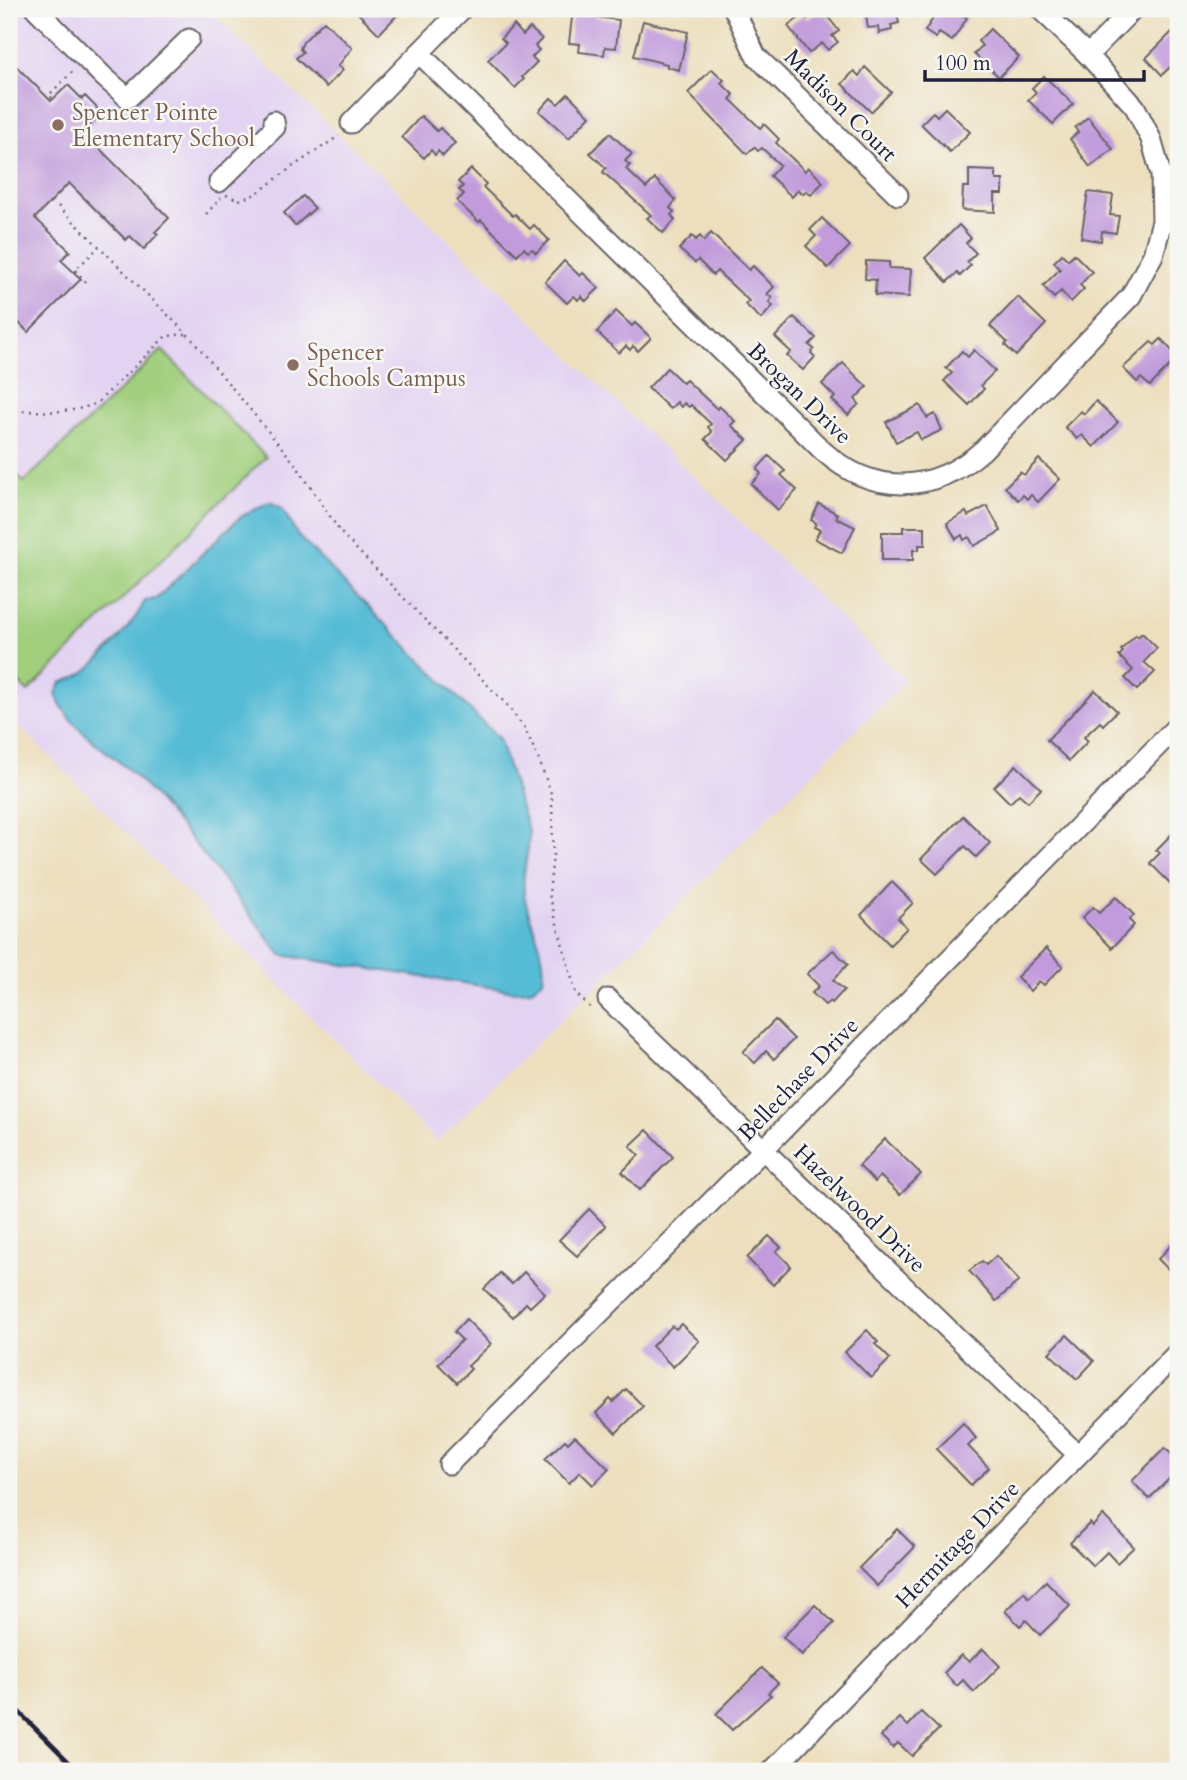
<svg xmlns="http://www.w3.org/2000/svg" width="1187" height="1780" font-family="Cardo,serif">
	<rect width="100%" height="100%" fill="#f6f6f2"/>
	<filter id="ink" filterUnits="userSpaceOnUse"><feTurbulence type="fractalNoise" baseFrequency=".0143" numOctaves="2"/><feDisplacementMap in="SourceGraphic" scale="14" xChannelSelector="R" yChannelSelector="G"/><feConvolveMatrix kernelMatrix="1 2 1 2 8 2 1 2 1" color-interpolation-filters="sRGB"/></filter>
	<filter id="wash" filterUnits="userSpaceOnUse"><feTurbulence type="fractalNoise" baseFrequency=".00686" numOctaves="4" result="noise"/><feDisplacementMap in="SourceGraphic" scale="28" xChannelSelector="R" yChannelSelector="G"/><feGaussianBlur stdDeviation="1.57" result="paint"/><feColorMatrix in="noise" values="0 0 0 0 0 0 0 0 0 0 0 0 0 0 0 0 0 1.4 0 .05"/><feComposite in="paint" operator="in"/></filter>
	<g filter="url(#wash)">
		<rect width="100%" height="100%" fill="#eddfbd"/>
		<!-- built -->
		<path fill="#e3d3f2" d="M9 9H208L906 681 437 1142 9 716Z"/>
		<!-- green -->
		<path fill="#a1cf7d" stroke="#62785c" stroke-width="2" d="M162 350 266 457 28 692 9 673V468L24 482Z"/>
		<!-- water -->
		<path fill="#57bcd5" stroke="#3c6f88" stroke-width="2" d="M270 502 282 508 298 536 499 739 529 833C529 856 520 877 525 899 531 926 547 952 543 980L530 990 515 991 281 955C235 895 190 834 138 779 112 752 69 731 56 694L61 683C68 680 76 678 82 674 102 659 134 624 145 601L156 599 238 519 254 509Z"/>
		<g id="blocks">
			<!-- building -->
			<g fill="#c19bdb">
				<path d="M354 9H403L379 34Z"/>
				<path d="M573 9 596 11 595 17 619 20 616 48 605 47 604 55 579 52 580 44 569 43Z"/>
				<path d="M822 9 839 31 832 36 838 42 828 50 822 43 809 53 788 26 803 15 807 19Z"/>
				<path d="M865 9H896L899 23 891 25 892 30 879 33 878 27 868 28Z"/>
				<path d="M939 9H953L967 18 952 41 939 33 936 38 925 31Z"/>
				<path d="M324 21 352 48 338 66 343 70 326 87 296 58 303 52 300 49 303 42Z"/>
				<path d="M643 21 688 32 679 70 667 67V64L634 56Z"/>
				<path d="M514 25 523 35 530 28 542 39 535 46 539 50 532 57 537 62 522 77 524 79 515 88 488 60 506 43 501 38Z"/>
				<path d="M1178 26V76L1170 67 1162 75 1146 58Z"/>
				<path d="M990 29 1019 57 999 77 974 54 982 46 978 41Z"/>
				<path d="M9 59 51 101 68 85 82 99 85 96 102 113 83 132 169 218 155 232 158 234 144 249 130 236 126 240 69 183 35 218 70 251 61 260 81 279 28 332 9 313V144L19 134 9 124Z"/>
				<path d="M865 67 891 92 871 112 842 84 854 71 859 76Z"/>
				<path d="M712 69 724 80 721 83 734 95 730 99 760 128 764 124 779 139 776 143 805 171 808 167 823 182 811 195 806 191 803 194 798 190 792 197 770 176 780 165 762 148 758 151 754 147 747 154 688 93Z"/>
				<path d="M1044 76 1073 104 1053 124 1028 100 1036 92 1032 88Z"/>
				<path d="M568 94 590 116 569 138 539 111 551 98 558 104Z"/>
				<path d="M945 108 970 132 950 152 921 124 933 112 937 116Z"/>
				<path d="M421 116 437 131 440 128 455 143 443 156 438 151 435 155 431 150 424 158 402 137Z"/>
				<path d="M1088 117 1113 149 1090 167 1070 139 1078 132 1075 128Z"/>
				<path d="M610 133 632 154 625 161 630 165 626 169 646 188 655 179 676 200 670 208 674 212 671 215 675 220 663 233 647 218 651 215 603 172 606 168 590 153Z"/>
				<path d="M471 169 486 184 483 187 513 216 515 214 530 229 534 225 549 240 536 253 532 249 528 252 524 248 517 255 481 220 479 222 457 201 464 194 459 190 463 186 458 182Z"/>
				<path d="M969 170 996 171V180H1003V194H995V212L962 210 963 187H969Z"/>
				<path d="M1088 192 1113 195 1110 215 1119 216 1116 233 1102 231 1101 241 1081 238Z"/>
				<path d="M303 196 315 208 295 226 284 213Z"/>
				<path d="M822 218 850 246 828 268 806 246 816 236 810 230Z"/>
				<path d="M959 225 971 238 966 243 976 253 967 262 971 265 960 276 957 273 947 282 925 258Z"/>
				<path d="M711 233 749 270 753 266 774 287 767 294 772 298 769 302 773 306 761 319 745 304 749 301 717 271 713 275 698 260 695 263 679 249 692 236 696 240 700 236 704 241Z"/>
				<path d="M1062 254 1068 260 1074 254 1092 272 1080 285 1084 289 1071 302 1061 291 1054 298 1043 286 1060 269 1054 262Z"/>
				<path d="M564 261 580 276 583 273 599 288 586 301 581 296 578 300 574 296 567 303 545 282Z"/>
				<path d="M866 261 889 262V268L911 269 909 297 875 295 876 280 865 279Z"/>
				<path d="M1018 297 1046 324 1016 356 1005 345 1007 342 990 326Z"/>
				<path d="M616 311 632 326 635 323 651 338 638 351 633 346 630 350 626 346 619 353 597 332Z"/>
				<path d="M794 317 816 338 809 345 814 349 811 353 815 357 803 370 787 356 791 352 775 337Z"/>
				<path d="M1161 339 1178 357 1150 386 1141 378 1137 382 1123 368 1151 342 1155 345Z"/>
				<path d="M974 350 995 371 981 385 984 389 969 405 944 381 952 373 946 368 962 351 968 357Z"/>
				<path d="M843 363 867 387 855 399 859 404 848 415 832 400 835 397 822 384Z"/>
				<path d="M667 368 683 383 686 380 717 409 719 406 735 421 731 425 747 440 727 460 705 439 712 432 708 427 711 424 691 405 689 407 684 403 681 407 677 402 670 409 648 388Z"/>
				<path d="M1096 401 1118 422 1094 447 1082 435 1077 439 1065 427 1081 411 1084 414Z"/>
				<path d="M920 405 927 418 935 414 942 430 921 440 917 432 896 442 886 422Z"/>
				<path d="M769 456 785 471 781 475 797 490 778 510 751 484 761 474 757 469Z"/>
				<path d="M1039 459 1060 479 1038 502 1031 495 1027 499 1023 495 1018 500 1005 487 1020 472 1024 475Z"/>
				<path d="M819 504 838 514 836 518 855 527 842 553 815 539 820 530 814 527 816 523 811 520Z"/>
				<path d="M987 506 1001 531 974 546 969 537 964 540 962 535 956 539 947 523 966 512 968 516Z"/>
				<path d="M903 527H925V545H919V550H913V560H882V532H903Z"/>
				<path d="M1142 633 1157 648 1144 662 1155 672 1137 690 1125 678 1133 670 1119 656 1123 652 1121 650 1136 635 1138 637Z"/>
				<path d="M1095 690 1117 711 1103 725 1100 722 1084 737 1088 741 1069 761 1047 740Z"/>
				<path d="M1016 765 1041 789 1028 802 1019 794 1010 803 994 787Z"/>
				<path d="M963 816 990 843 976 857 965 846 937 874 921 859Z"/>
				<path d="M1178 828V891L1150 863 1160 853 1156 850Z"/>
				<path d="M892 882 913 903 898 918 907 928 890 945 861 915Z"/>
				<path d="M1116 897 1134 915 1129 920 1134 925 1112 948 1082 918 1093 907 1099 913Z"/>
				<path d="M1046 948 1063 966 1044 985 1039 981 1030 991 1017 977Z"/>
				<path d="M833 950 848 964 833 980 844 990 832 1003 830 1001 825 1005 812 993 819 986 807 974Z"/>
				<path d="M775 1020 794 1039 774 1059 766 1051 755 1063 743 1052Z"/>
				<path d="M647 1130 673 1157 640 1190 622 1172 639 1155 630 1146Z"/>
				<path d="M885 1139 921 1174 900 1195 880 1176 875 1182 859 1166Z"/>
				<path d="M589 1209 606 1226 577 1256 559 1240Z"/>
				<path d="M769 1236 781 1247 776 1251 791 1266 773 1285 747 1258Z"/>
				<path d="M1178 1238V1266L1172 1273 1158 1259Z"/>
				<path d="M996 1256 1019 1281 996 1301 969 1271 982 1261 986 1265Z"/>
				<path d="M524 1272 545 1293 530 1307 526 1303 513 1317 484 1289 500 1273 512 1284Z"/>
				<path d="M466 1319 491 1344 468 1366 471 1369 457 1383 438 1364 462 1340 454 1332Z"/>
				<path d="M681 1324 699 1341 673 1367 652 1346 672 1326 676 1329Z"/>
				<path d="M867 1330 878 1342 875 1344 890 1359 871 1378 845 1352Z"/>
				<path d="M1067 1335 1094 1361 1077 1379 1049 1353Z"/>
				<path d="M626 1389 643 1406 616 1433 596 1413 610 1399 613 1402Z"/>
				<path d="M963 1423 976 1438 968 1446 989 1468 971 1485 936 1449Z"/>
				<path d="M575 1436 609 1469 593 1485 580 1472 569 1483 545 1459 565 1440 568 1443Z"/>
				<path d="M1165 1448 1178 1461 1173 1467 1177 1471 1149 1499 1132 1481Z"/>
				<path d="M1103 1515 1134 1547 1117 1563 1107 1552 1093 1566 1070 1543 1090 1523 1093 1526Z"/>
				<path d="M897 1529 915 1547 877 1586 859 1568Z"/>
				<path d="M1046 1581 1070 1606 1040 1635 1026 1620 1020 1626 1005 1611 1024 1592 1029 1598Z"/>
				<path d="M815 1605 834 1623 802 1655 783 1637Z"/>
				<path d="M983 1649 1000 1666 974 1692 963 1680 957 1686 944 1673 961 1655 969 1662Z"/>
				<path d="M762 1668 778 1683 768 1693 771 1695 732 1730 716 1714Z"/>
				<path d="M921 1712 939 1729 912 1756 898 1743 893 1748 881 1736 900 1718 908 1726Z"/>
			</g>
		</g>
	</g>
	<g filter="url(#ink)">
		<use href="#blocks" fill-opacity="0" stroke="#696468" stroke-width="2"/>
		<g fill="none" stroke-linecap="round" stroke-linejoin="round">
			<!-- minor casing -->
			<g stroke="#696468" stroke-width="23">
				<g id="minor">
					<path d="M36 9 104 77 128 98 189 39"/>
					<path d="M734 9 756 56 898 195"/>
					<path d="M419 53 823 451C873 496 933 494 983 450L1131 296 1153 255 1162 221 1161 174 1151 139 1135 107 1088 55 1040 9"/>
					<path d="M1088 55 1133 9"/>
					<path d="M351 123 462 9"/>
					<path d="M219 182 275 127 274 121"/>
					<path d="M608 999 1077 1454"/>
					<path d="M449 1464 764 1149 1178 725"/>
					<path d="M772 1771 1178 1352"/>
				</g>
			</g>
			<!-- path -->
			<g stroke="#696468" stroke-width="2.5" stroke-dasharray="2 5" stroke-linecap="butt">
				<path d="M52 98 49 95 73 71"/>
				<path d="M226 195 239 200 256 194 292 167 339 136"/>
				<path d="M58 206 191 338 296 465 341 533 507 705 525 729 539 760 552 796 553 855 549 894 576 994 592 1009 594 1008"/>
				<path d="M206 214 221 198"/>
				<path d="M86 282 75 270 99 247"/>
				<path d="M9 411C38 410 71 416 98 402L166 336 187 334"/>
			</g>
			<!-- minor -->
			<use href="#minor" stroke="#fff" stroke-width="19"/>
			<!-- rail -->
			<path stroke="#22223b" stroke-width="4.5" d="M9 1702 78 1771"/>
		</g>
	</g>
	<!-- markers -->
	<g fill="#8d6e63" stroke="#f6f6f2" stroke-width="2.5">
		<circle cx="58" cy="125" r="7"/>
		<circle cx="293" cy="365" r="7"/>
	</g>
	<g text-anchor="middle" stroke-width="5" stroke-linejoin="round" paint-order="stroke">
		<!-- street labels -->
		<g font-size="23" fill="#22223b" stroke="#f6f6f2">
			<text transform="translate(841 105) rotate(45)" y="8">Madison Court</text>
			<text transform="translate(800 393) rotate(44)" y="8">Brogan Drive</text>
			<text transform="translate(798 1079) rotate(-46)" y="8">Bellechase Drive</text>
			<text transform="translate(860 1208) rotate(44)" y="8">Hazelwood Drive</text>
			<text transform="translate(957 1544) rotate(-46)" y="8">Hermitage Drive</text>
		</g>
		<!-- education labels -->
		<g font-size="23" fill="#785e54" stroke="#f6f6f2" text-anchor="start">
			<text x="72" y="120">Spencer Pointe<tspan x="72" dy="26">Elementary School</tspan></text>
			<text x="307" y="360">Spencer<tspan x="307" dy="26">Schools Campus</tspan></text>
		</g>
	</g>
	<!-- margin -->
	<rect width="1187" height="1780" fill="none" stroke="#f6f6f2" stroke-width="35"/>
	<!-- scale -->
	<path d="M925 70v10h219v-10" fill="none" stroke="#22223b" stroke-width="3.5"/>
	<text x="935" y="70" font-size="21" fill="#22223b" stroke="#f6f6f2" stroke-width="5" paint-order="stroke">100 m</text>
</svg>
